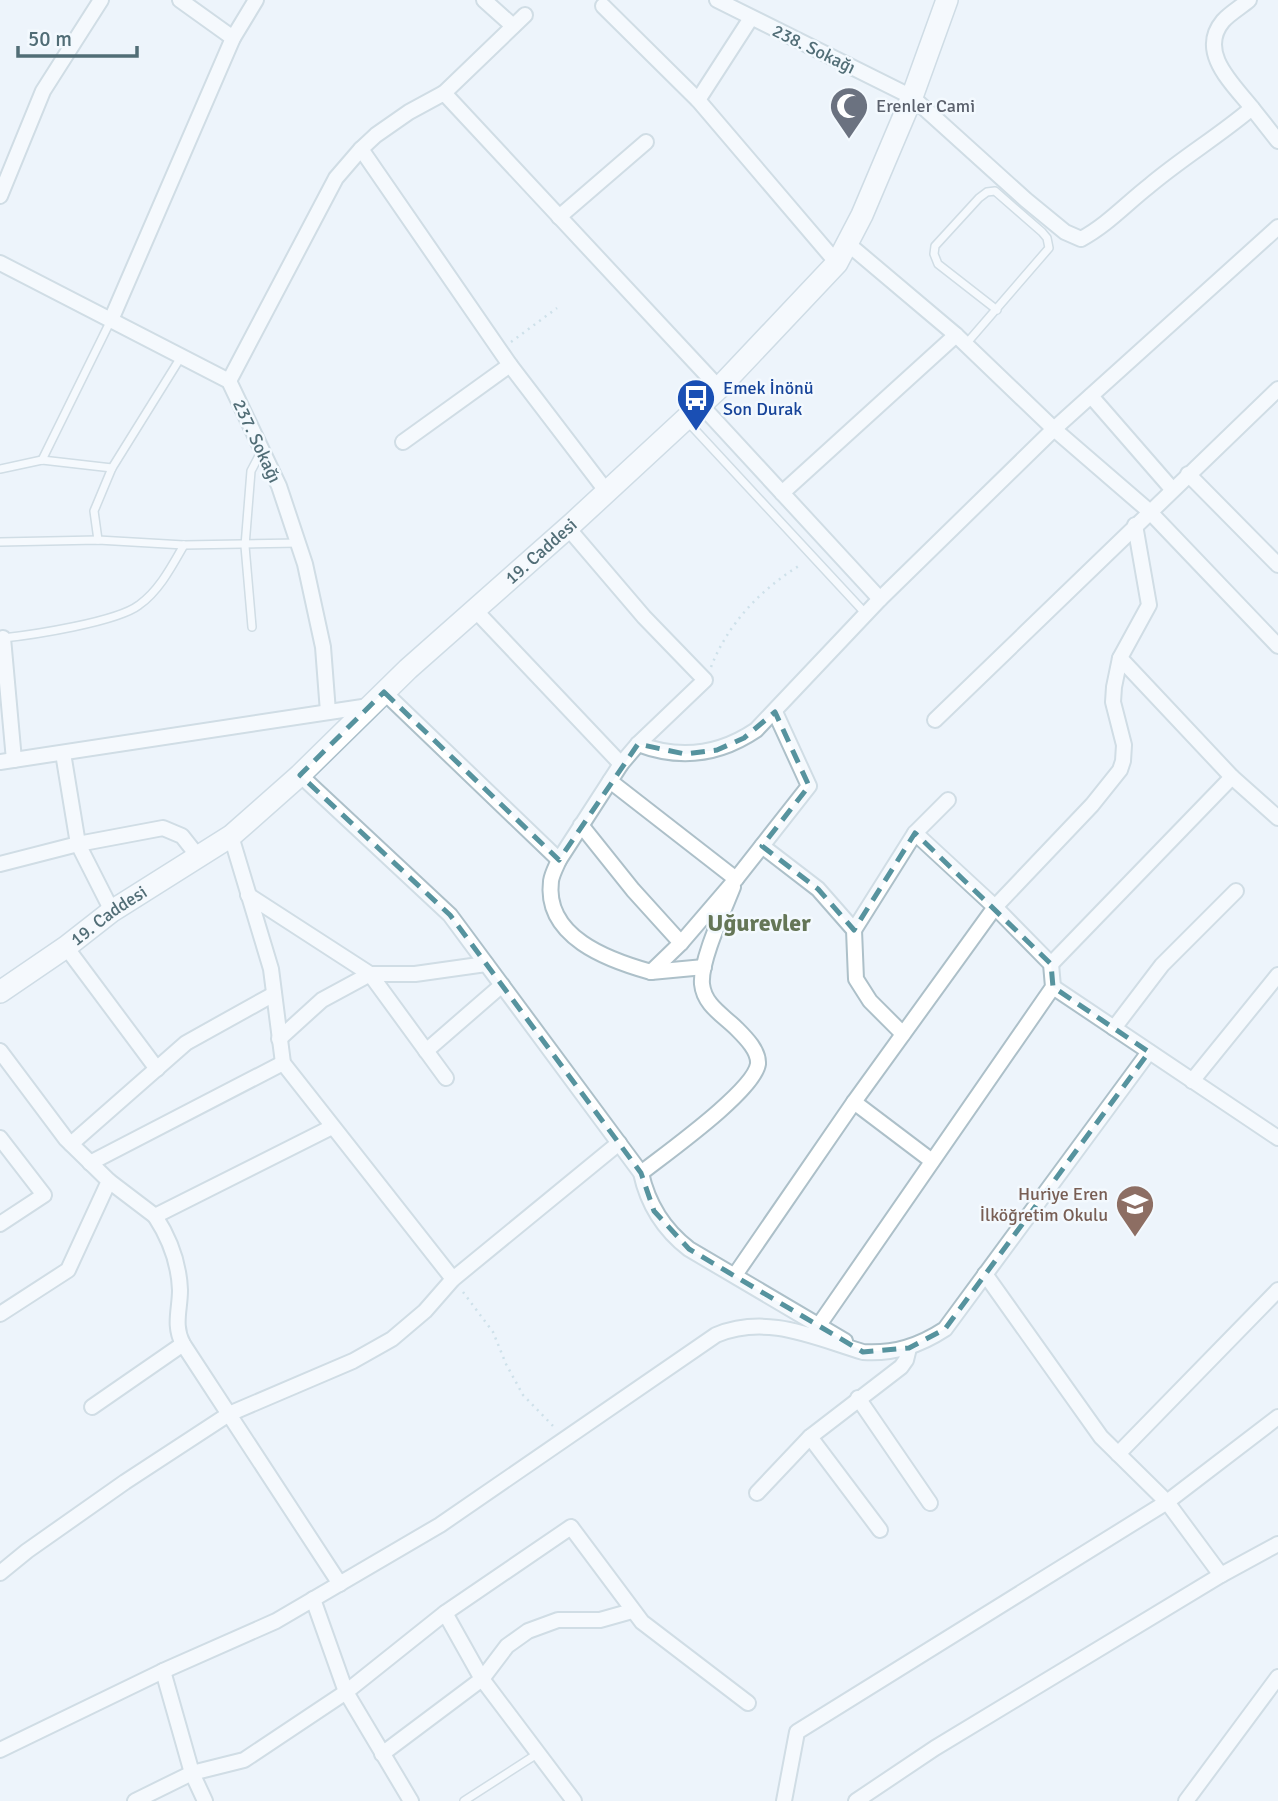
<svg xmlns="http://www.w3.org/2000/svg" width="1278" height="1801" font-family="Signika,sans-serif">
	<rect width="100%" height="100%" fill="#edf4fb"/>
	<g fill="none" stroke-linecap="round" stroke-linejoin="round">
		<!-- lane casing -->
		<g stroke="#adc0c9" stroke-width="10">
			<g id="lane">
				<path d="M966 344 1049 248 1047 238 1042 232 995 191 987 192 979 198 935 246 934 254 938 264 997 310"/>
				<path d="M686 420 866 614"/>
				<path d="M42 460 111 320"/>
				<path d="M0 469 42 460 112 468"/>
				<path d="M98 540 94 511 112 468 181 357"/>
				<path d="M0 542 98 540 184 545 299 543"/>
				<path d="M252 627 245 546 251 471 261 452"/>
				<path d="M3 638C32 635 117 622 139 605 159 591 172 566 184 545"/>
				<path d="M464 1801 537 1754"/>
			</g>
		</g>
		<!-- street casing -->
		<g stroke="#adc0c9" stroke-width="18">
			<g id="street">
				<path d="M180 0 233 38"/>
				<path d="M484 0 513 26"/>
				<path d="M717 0 912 97 1026 200 1065 232 1081 239C1107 225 1126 204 1149 186 1182 158 1219 136 1252 108L1278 141"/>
				<path d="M1249 0C1241 7 1230 13 1223 21 1197 52 1233 84 1252 108"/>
				<path d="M603 6 698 100 837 263"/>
				<path d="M444 93 525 15"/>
				<path d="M698 100 751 18"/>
				<path d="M361 149 510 365 607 492"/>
				<path d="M0 196 43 91 101 0"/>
				<path d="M559 217 646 142"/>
				<path d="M847 243 956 335 1054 429 1149 511 1278 646"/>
				<path d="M0 263 229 381 279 486 305 564 323 647 328 712"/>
				<path d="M111 320 233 38 256 0"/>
				<path d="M229 381 336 178 361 149 376 135 409 112 444 93 719 388"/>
				<path d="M1091 396 1172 489"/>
				<path d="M701 405 880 599"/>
				<path d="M403 442 510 365"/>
				<path d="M1188 474 1278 565"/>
				<path d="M782 493 956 335"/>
				<path d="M1135 525 1149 605 1120 658 1232 777 1278 818"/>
				<path d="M475 610 621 764"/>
				<path d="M3 638 14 760"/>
				<path d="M384 692 559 860 621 764 638 744 705 680 644 617 568 528"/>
				<path d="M935 720 1278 389"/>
				<path d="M638 744C680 760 719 755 756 730L880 599 1054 429 1278 227"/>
				<path d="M63 753 78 844 112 911"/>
				<path d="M0 762 369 706"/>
				<path d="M300 775 450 915 641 1173C648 1205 663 1229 689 1249L845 1341"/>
				<path d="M610 781 736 879"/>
				<path d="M581 825 633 890 681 943 736 879 809 786 775 712"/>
				<path d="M231 836 271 969 283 1063 453 1279"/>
				<path d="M762 846 818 889 854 930 856 979 870 1001 903 1034"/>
				<path d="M559 860C556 867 552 874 551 881 544 937 608 960 651 972L681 943"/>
				<path d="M0 864 78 844 163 828 182 836 197 855"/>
				<path d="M248 895 370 974 446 1078"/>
				<path d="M854 930 915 833 948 800"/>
				<path d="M66 947 157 1069"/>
				<path d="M1051 964 1232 777"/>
				<path d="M651 972 704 967"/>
				<path d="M1053 987 1278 1138"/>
				<path d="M1114 1028 1162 965 1236 891"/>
				<path d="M279 1039 322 1000 370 974H415L486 964"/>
				<path d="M0 1051 66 1139 109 1181 68 1270 0 1314"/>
				<path d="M426 1051 502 985"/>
				<path d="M1192 1081 1278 975"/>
				<path d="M854 1102 932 1161"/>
				<path d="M0 1138 44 1195 0 1224"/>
				<path d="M71 1144 186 1043 274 994"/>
				<path d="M90 1163 283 1063"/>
				<path d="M641 1173C665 1154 754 1091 758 1064 759 1051 746 1038 737 1029 723 1015 704 1005 702 984 700 961 724 910 733 887"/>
				<path d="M109 1181 155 1216 332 1127"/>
				<path d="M155 1216C170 1239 179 1263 180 1290 180 1310 173 1325 183 1344L340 1584"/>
				<path d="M985 1274 1101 1437 1167 1502 1221 1575"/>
				<path d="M735 1275 854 1102 995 907 1092 805 1120 770 1123 761 1124 745 1113 702 1114 687 1120 658"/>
				<path d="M819 1325 1053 987 1051 964 995 907 915 833"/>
				<path d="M858 1398 930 1503"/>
				<path d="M92 1407 183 1344"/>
				<path d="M810 1437 880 1530"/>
				<path d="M1118 1454 1278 1290"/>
				<path d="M757 1493 810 1437 901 1367 906 1360 909 1348"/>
				<path d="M0 1573 27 1551 125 1482 229 1414 353 1361 392 1339 425 1311 453 1279 619 1143"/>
				<path d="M313 1599 346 1692 411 1801"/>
				<path d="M445 1613 482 1679 574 1801"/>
				<path d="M163 1671 192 1773 205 1801"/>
				<path d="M0 1750 163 1671 276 1621 440 1525 716 1335C767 1314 813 1337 863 1352 894 1354 919 1346 945 1329L1149 1052"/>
				<path d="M382 1754 482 1679 507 1646 528 1631 558 1620H600L632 1611"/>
				<path d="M135 1801 192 1773 244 1760 346 1692 445 1613 571 1527 642 1622 748 1703"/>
				<path d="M784 1801 797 1732 1167 1502 1278 1417"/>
				<path d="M856 1801 935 1748 1221 1575 1278 1544"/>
				<path d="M1186 1801 1278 1677"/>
			</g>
		</g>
		<!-- secondary casing -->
		<g stroke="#aabfca" stroke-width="24">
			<g id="secondary">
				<path id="s1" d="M0 992 66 947 112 911 231 836 300 775 408 669 573 523 719 388 837 263 862 215 912 97 947 0"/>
			</g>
		</g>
		<!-- path -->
		<g stroke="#a9c9d4" stroke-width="2.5" stroke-dasharray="2 5" stroke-linecap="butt">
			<path d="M511 342 557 308"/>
			<path d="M711 667C728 623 762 588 802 564"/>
			<path d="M463 1292 493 1332 506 1364 523 1395 554 1427"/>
		</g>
		<!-- lane -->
		<use href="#lane" stroke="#fff" stroke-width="7"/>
		<!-- street -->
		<use href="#street" stroke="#fff" stroke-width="14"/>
		<!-- secondary -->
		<use href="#secondary" stroke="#fff" stroke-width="21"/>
	</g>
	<!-- marked area -->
	<path d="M0 0H1278V1801H0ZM384 692 559 860 638 744 685 754 717 750 744 738 775 712 809 786 762 846 818 889 854 930 915 833 1051 964 1053 987 1149 1052 945 1329 909 1348 863 1352 689 1249 654 1211 641 1173 450 915 300 775Z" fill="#edf4fb" fill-opacity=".55" fill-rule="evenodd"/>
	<path fill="none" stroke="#56939e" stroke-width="5" stroke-dasharray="14 9" stroke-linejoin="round" d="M384 692 559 860 638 744 685 754 717 750 744 738 775 712 809 786 762 846 818 889 854 930 915 833 1051 964 1053 987 1149 1052 945 1329 909 1348 863 1352 689 1249 654 1211 641 1173 450 915 300 775Z"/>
	<!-- icons -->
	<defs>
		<g id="mosque-pin" transform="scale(2.0125)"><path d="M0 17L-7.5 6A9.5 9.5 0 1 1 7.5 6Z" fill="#6b7280" stroke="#f3f9fe"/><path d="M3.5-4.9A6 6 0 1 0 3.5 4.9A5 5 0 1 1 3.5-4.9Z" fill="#fff"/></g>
		<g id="bus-pin" transform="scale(2.0125)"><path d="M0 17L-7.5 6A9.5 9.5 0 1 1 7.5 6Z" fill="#1a4fb4" stroke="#f3f9fe"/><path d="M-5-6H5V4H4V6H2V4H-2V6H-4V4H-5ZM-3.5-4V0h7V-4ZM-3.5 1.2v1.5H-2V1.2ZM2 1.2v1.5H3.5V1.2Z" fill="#fff"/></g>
		<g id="school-pin" transform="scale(2.0125)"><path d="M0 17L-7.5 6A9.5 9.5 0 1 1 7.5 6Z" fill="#8d6e63" stroke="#f3f9fe"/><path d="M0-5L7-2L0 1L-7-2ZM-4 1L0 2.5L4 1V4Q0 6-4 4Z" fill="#fff"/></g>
	</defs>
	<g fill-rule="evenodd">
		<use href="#mosque-pin" x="849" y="106"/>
		<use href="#bus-pin" x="696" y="398"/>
		<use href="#school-pin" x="1135" y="1204"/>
	</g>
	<g text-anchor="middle" stroke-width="5" stroke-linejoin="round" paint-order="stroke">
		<!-- street labels -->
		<g font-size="18" fill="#516d76" stroke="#f3f9fe">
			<text transform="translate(814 49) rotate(26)" y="6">238. Sokağı</text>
			<text transform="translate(257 441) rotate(65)" y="6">237. Sokağı</text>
			<text dy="6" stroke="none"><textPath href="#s1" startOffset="700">19. Caddesi</textPath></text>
			<text dy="6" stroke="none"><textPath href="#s1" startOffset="133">19. Caddesi</textPath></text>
		</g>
		<!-- worship labels -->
		<g font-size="18" fill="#5b616d" stroke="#f3f9fe" text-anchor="start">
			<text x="876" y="112">Erenler Cami</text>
		</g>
		<!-- transit labels -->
		<g font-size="18" fill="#164399" stroke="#f3f9fe" text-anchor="start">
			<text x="723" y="394">Emek İnönü<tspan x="723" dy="21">Son Durak</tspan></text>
		</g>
		<!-- education labels -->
		<g font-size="18" fill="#785e54" stroke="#f3f9fe" text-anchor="end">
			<text x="1108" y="1200">Huriye Eren<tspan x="1108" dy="21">İlköğretim Okulu</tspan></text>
		</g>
		<!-- district labels -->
		<g font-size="24" font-weight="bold" fill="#657657" stroke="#f3f9fe">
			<text x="759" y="931">Uğurevler</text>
		</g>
	</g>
	<!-- scale -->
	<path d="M18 46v10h119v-10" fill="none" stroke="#516d76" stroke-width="3.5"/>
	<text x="28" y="46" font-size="21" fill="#516d76" stroke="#f3f9fe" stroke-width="5" paint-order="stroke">50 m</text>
</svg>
